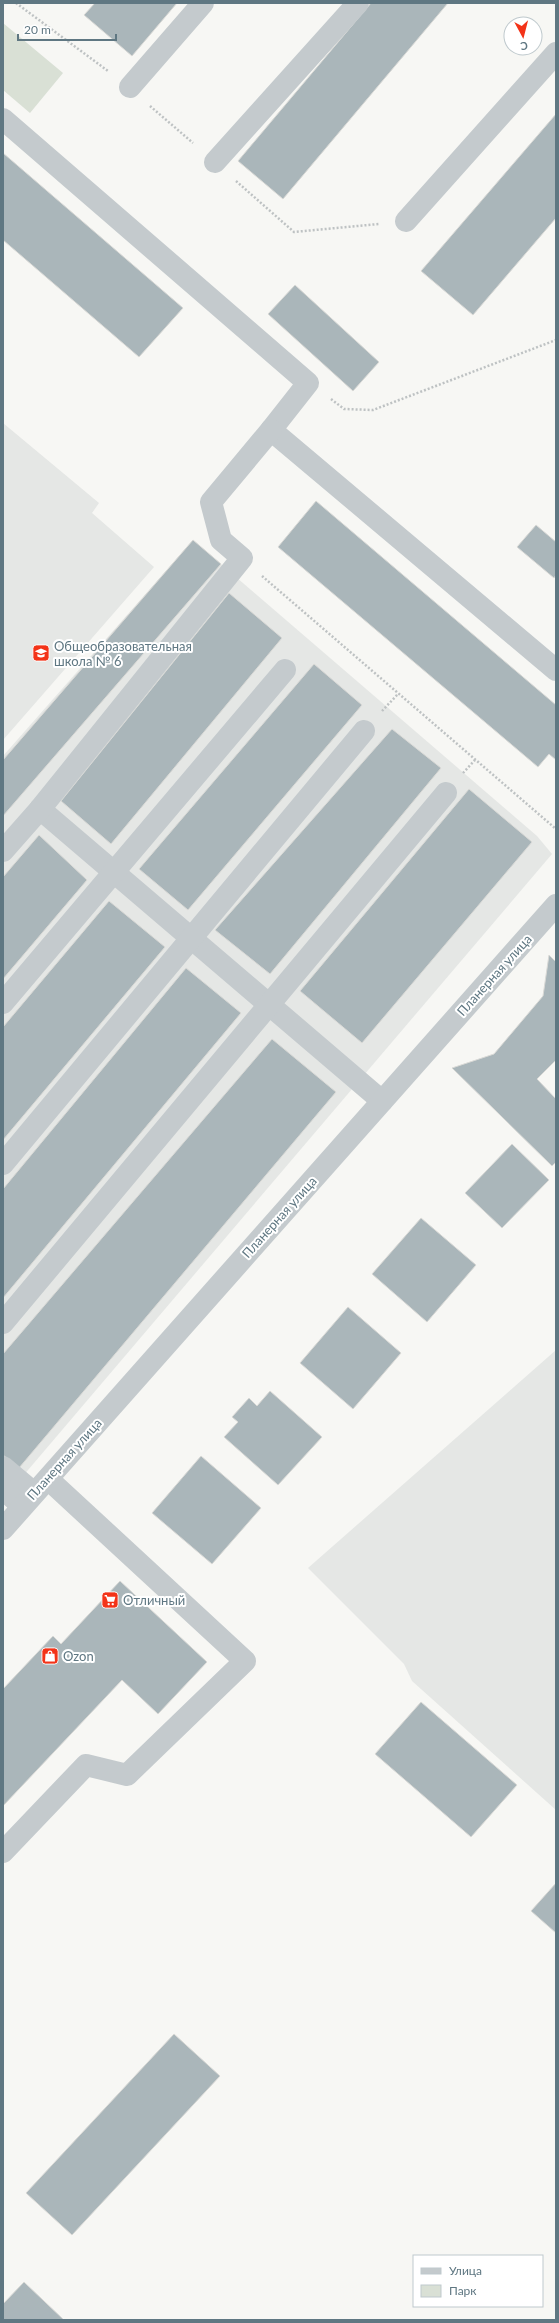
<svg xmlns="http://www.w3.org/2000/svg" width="559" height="2323" font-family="Lato,sans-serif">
	<rect width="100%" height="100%" fill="#f7f7f4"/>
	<!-- built -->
	<g fill="#e5e7e5">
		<path d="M3 423 99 503 92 513 154 567 3 740Z"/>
		<path d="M193 540 537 836 552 854 17 1483 3 1471V756Z"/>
		<path d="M556 1350V1810L412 1681 404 1664 308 1568Z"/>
	</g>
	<!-- green -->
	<path fill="#d9e0d5" d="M3 23 63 73 30 113 3 90Z"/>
	<!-- building -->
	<g fill="#aab6ba" stroke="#d9d9d6">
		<path d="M95 3H177L132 56 84 15Z"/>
		<path d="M371 3H448L283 199 238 161Z"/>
		<path d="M556 114V218L473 315 421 271Z"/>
		<path d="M3 153 183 308 139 357 3 240Z"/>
		<path d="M295 285 379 362 353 391 268 314Z"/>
		<path d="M316 501 556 705V760L549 754 538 767 278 547Z"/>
		<path d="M536 525 556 542V575L554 578 517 547Z"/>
		<path d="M193 540 221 564 3 816V760Z"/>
		<path d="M229 593 282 638 111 844 61 801Z"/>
		<path d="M314 664 362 705 188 910 139 869Z"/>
		<path d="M392 729 441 768 270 974 215 930Z"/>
		<path d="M469 789 532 842 362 1043 300 991Z"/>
		<path d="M39 835 87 880 3 979V877Z"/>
		<path d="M109 901 165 947 3 1140V1027Z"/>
		<path d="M549 955 556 962V1060L537 1079 556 1099V1162L552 1166 452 1068 494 1054 543 996Z"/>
		<path d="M186 968 241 1013 3 1298V1189Z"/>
		<path d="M272 1039 336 1092 19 1468 3 1455V1354Z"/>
		<path d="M512 1144 549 1180 502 1228 465 1193Z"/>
		<path d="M421 1218 476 1265 427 1322 372 1274Z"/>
		<path d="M348 1307 401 1353 353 1409 300 1363Z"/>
		<path d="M270 1391 322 1437 278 1485 224 1437 238 1422 232 1417 249 1398 257 1406Z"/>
		<path d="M201 1456 261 1508 212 1564 152 1513Z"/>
		<path d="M120 1581 207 1662 158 1714 122 1680 3 1806V1689L53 1636 61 1644Z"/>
		<path d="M421 1702 517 1785 471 1837 375 1754Z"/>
		<path d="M556 1883V1933L531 1911Z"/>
		<path d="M174 2034 220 2076 72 2235 26 2193Z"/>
		<path d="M24 2282 64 2320H3V2304Z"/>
	</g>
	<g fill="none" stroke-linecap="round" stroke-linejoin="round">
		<!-- path -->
		<g stroke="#bec2c3" stroke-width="2.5" stroke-dasharray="2 2" stroke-linecap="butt">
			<path d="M16 3 108 71"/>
			<path d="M150 106 193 143"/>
			<path d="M236 181 294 232 379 224"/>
			<path d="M331 399 344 409 373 410 556 340"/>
			<path d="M262 576 556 829"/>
			<path d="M382 711 398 694"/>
			<path d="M463 773 475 760"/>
		</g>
		<!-- minor -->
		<g stroke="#c4cacd" stroke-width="22">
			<path d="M130 87 203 3"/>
			<path d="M3 119 308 383 271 430 556 670"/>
			<path d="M215 162 358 3"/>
			<path d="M406 221 556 53"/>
			<path d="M40 809 382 1101"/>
			<path d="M3 851 40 809 242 558 221 540 211 502 271 430"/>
			<path d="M3 1003 285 670"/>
			<path d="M3 1164 364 731"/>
			<path d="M3 1323 446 793"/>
			<path d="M3 1467 34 1493"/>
			<path d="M3 1489 22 1506"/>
			<path d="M3 1529 556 905"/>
			<path d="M3 1852 86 1765 127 1775 245 1661 48 1479"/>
		</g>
	</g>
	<!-- icons -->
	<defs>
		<g id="school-square" transform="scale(0.9)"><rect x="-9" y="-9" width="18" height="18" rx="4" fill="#f33318" stroke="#fff"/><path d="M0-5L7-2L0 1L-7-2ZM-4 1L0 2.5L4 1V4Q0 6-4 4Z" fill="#fff"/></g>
		<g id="supermarket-square" transform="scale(0.9)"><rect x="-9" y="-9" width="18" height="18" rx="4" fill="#f33318" stroke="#fff"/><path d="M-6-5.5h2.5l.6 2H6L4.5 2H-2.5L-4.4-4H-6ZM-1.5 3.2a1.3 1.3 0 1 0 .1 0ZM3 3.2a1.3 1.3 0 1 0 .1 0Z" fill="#fff"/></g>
		<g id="shop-square" transform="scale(0.9)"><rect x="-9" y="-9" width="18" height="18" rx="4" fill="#f33318" stroke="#fff"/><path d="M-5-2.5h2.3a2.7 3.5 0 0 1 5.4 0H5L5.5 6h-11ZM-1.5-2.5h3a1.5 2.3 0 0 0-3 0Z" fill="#fff"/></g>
	</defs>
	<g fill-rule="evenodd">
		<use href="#school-square" x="41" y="653"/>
		<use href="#supermarket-square" x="110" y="1600"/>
		<use href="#shop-square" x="50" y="1656"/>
	</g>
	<g text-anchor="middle" stroke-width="4" stroke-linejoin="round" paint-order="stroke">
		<!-- poi labels -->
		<g font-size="13" fill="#5f7782" stroke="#fff" text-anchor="start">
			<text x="54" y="651">Общеобразовательная<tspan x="54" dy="15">школа № 6</tspan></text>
			<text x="123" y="1605">Отличный</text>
			<text x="63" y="1661">Ozon</text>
		</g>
		<!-- street labels -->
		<g font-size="13" fill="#5f7782" stroke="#fff">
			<text transform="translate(494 975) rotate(-48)" y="5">Планерная улица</text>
			<text transform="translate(279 1217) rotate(-48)" y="5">Планерная улица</text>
			<text transform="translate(64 1459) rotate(-48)" y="5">Планерная улица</text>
		</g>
	</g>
	<!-- border -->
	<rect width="559" height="2323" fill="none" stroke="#5f7782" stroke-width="8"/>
	<!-- legend -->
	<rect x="413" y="2255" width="130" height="52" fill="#ffffff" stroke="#bfc9cd"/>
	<rect x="421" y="2268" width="20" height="6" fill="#c4cacd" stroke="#bfc9cd"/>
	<text x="449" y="2275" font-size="12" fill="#5f7782">Улица</text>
	<rect x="421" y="2285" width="20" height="12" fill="#d9e0d5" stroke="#bfc9cd"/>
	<text x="449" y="2295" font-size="12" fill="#5f7782">Парк</text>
	<!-- north arrow -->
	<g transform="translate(523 36) rotate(173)"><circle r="19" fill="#ffffff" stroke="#bfc9cd"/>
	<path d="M0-3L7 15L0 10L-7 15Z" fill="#f33318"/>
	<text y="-6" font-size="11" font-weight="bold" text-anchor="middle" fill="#5f7782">С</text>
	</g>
	<!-- scale -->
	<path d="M18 34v6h98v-6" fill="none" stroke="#5f7782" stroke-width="2"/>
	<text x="24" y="34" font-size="12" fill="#5f7782" stroke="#ffffff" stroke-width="3" paint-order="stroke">20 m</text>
</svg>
